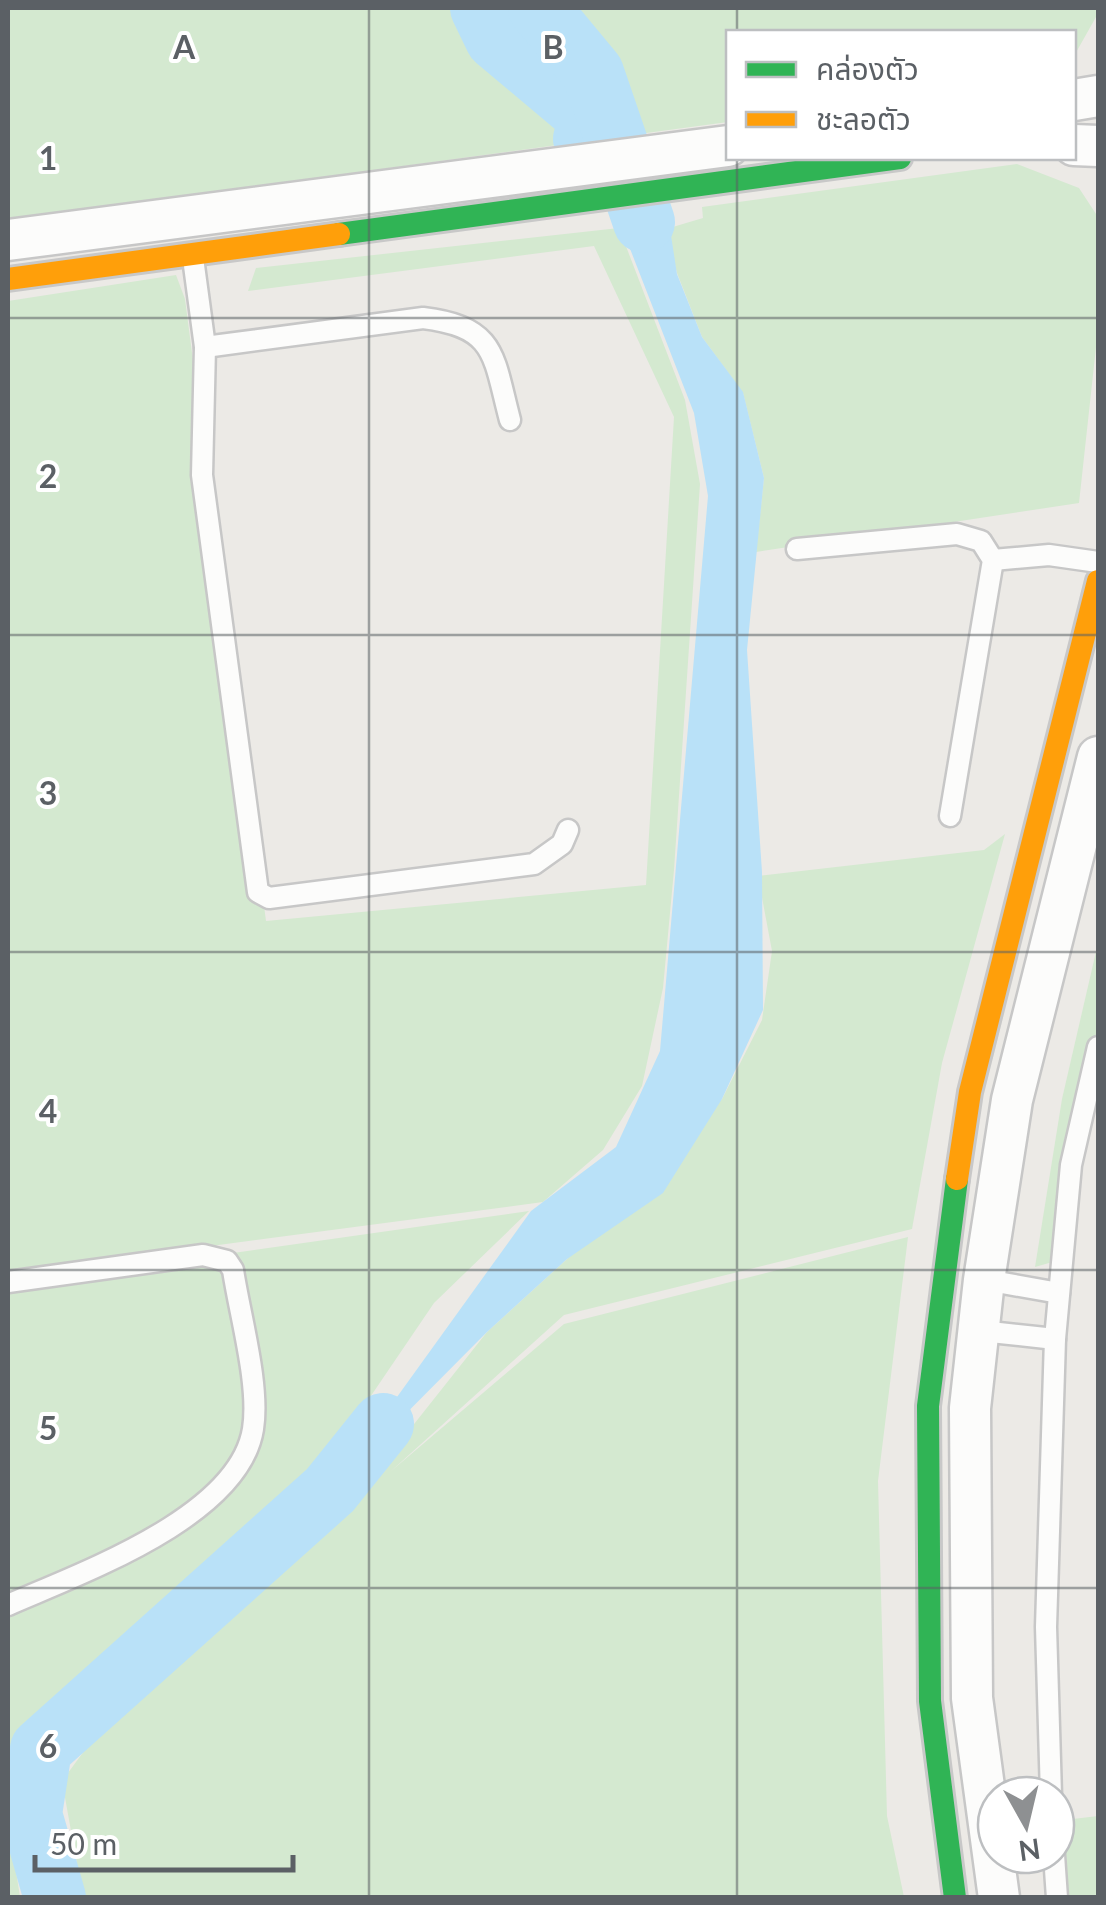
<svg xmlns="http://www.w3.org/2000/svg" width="1106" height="1905" font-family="Lato,'Noto Sans Thai',sans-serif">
	<rect width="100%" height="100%" fill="#eceae6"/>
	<!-- green -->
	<g fill="#d4e9d0">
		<path d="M8 8H481L496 39 585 115 580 142 8 220Z"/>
		<path d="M565 8H1097L1096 17 1074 56V32H728V122L639 134 625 101 624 75Z"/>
		<path d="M1017 164 1079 188 1098 217V329L1079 503 756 552 764 478 743 393 702 337 677 273 666 229 703 218 702 207Z"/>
		<path d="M619 228 685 400 700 484 674 870 663 988 642 1086 603 1150 543 1202 8 1273V301L176 275 185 299 266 921 646 885 674 417 594 246 248 291 256 268Z"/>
		<path d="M1005 834 942 1063 912 1229 564 1315 390 1472 564 1324 908 1237 878 1481 887 1816 904 1897H83L62 1781 90 1743 342 1515 487 1332 567 1259 722 1099 762 1020 772 951 758 876 984 850Z"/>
		<path d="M1098 943V1062L1056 1261 1035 1267 1062 1099Z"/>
		<path d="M529 1211 434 1303 307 1490 40 1711 8 1779V1285Z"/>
		<path d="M1098 1816V1897H1053L1042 1855H1056V1821Z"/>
		<path d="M8 1820 20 1897H8Z"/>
	</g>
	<!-- water -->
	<path fill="#b9e1f8" d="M668 216 677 274 702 337 743 392 764 478 747 650 762 872 763 1010 722 1099 663 1193 567 1259 487 1332 330 1490 531 1211 616 1147 660 1051 708 496 694 413 620 223Z"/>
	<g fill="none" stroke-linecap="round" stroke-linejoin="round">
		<!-- river -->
		<g stroke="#b9e1f8" stroke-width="62">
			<path d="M481 8 496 39 590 118 584 139"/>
			<path d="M539 8 593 73 644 222"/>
			<path d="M55 1898 31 1814 41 1749 330 1490 383 1424"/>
		</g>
		<!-- lane casing -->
		<g stroke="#c7c7c7" stroke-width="25">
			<g id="lane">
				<path d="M193 258 205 347 202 475 258 892 269 898 534 864 562 844 568 830"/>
				<path d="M205 347 423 318C497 327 493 356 510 420"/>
				<path d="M797 549 957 534 981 541 993 560 950 816"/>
				<path d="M993 560 1049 555 1098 562"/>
				<path d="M980 1279 1059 1293"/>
				<path d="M8 1282 203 1255 227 1261 233 1270C240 1316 260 1385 253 1429 239 1517 81 1573 8 1605"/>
				<path d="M972 1330 1055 1339"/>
				<path d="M1051 1795 1046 1627 1055 1339 1071 1165 1098 1047"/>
				<path d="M1054 1855 1057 1898"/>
			</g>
		</g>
		<!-- street casing -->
		<g stroke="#c7c7c7" stroke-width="45">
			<g id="street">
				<path d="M1074 100 1098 96"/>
				<path d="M1074 145 1098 146"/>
				<path d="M8 240 728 146"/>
				<path d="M999 1898 972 1698 970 1408 984 1280 1012 1100 1098 757"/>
			</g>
		</g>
		<!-- fast casing -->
		<g stroke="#c8c8c8" stroke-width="28">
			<g id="fast">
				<path d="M339 234 900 158"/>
				<path d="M955 1898 930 1701 928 1406 957 1179"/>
			</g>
		</g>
		<!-- slow casing -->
		<g stroke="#c8c8c8" stroke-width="28">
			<g id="slow">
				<path d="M8 279 339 234"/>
				<path d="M957 1179 970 1092 1098 581"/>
			</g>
		</g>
		<!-- lane -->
		<use href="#lane" stroke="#fcfcfb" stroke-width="20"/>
		<!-- street -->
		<use href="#street" stroke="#fcfcfb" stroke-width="40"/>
		<!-- fast -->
		<use href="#fast" stroke="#30b455" stroke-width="22"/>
		<!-- slow -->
		<use href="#slow" stroke="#ff9f0a" stroke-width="22"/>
	</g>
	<!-- grid -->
	<path fill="none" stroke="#5b6065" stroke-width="2.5" stroke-opacity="0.55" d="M369 8V1898M737 8V32M737 158V1898M8 318H1098M8 635H1098M8 952H1098M8 1270H1098M8 1588H1098"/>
	<g font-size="32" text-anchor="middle" font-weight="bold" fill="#5b6065" stroke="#fff" stroke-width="8" stroke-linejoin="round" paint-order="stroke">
		<text x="184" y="59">A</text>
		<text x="553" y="59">B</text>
		<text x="48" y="170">1</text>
		<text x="48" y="488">2</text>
		<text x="48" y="805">3</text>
		<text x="48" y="1123">4</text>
		<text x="48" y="1440">5</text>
		<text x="48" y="1758">6</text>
	</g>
	<!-- border -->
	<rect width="1106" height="1905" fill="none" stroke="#5b6065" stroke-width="20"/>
	<!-- legend -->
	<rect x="726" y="30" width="350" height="130" fill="#ffffff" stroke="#bdbfc1" stroke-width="2.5"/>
	<rect x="746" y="62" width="50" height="15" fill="#30b455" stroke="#bdbfc1" stroke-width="2.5"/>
	<text x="816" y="80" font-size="30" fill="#5b6065">คล่องตัว</text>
	<rect x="746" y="112" width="50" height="15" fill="#ff9f0a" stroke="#bdbfc1" stroke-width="2.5"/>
	<text x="816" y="130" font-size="30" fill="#5b6065">ชะลอตัว</text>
	<!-- north arrow -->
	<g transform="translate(1026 1825) rotate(172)"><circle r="48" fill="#ffffff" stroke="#bdbfc1" stroke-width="2.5"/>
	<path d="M0-8L18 38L0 25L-18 38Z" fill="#8e9092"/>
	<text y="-15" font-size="28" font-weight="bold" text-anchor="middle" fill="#5b6065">N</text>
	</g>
	<!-- scale -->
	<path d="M35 1855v15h258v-15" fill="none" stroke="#5b6065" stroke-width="5"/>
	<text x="50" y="1855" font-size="30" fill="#5b6065" stroke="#ffffff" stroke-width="8" paint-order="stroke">50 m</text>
</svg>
